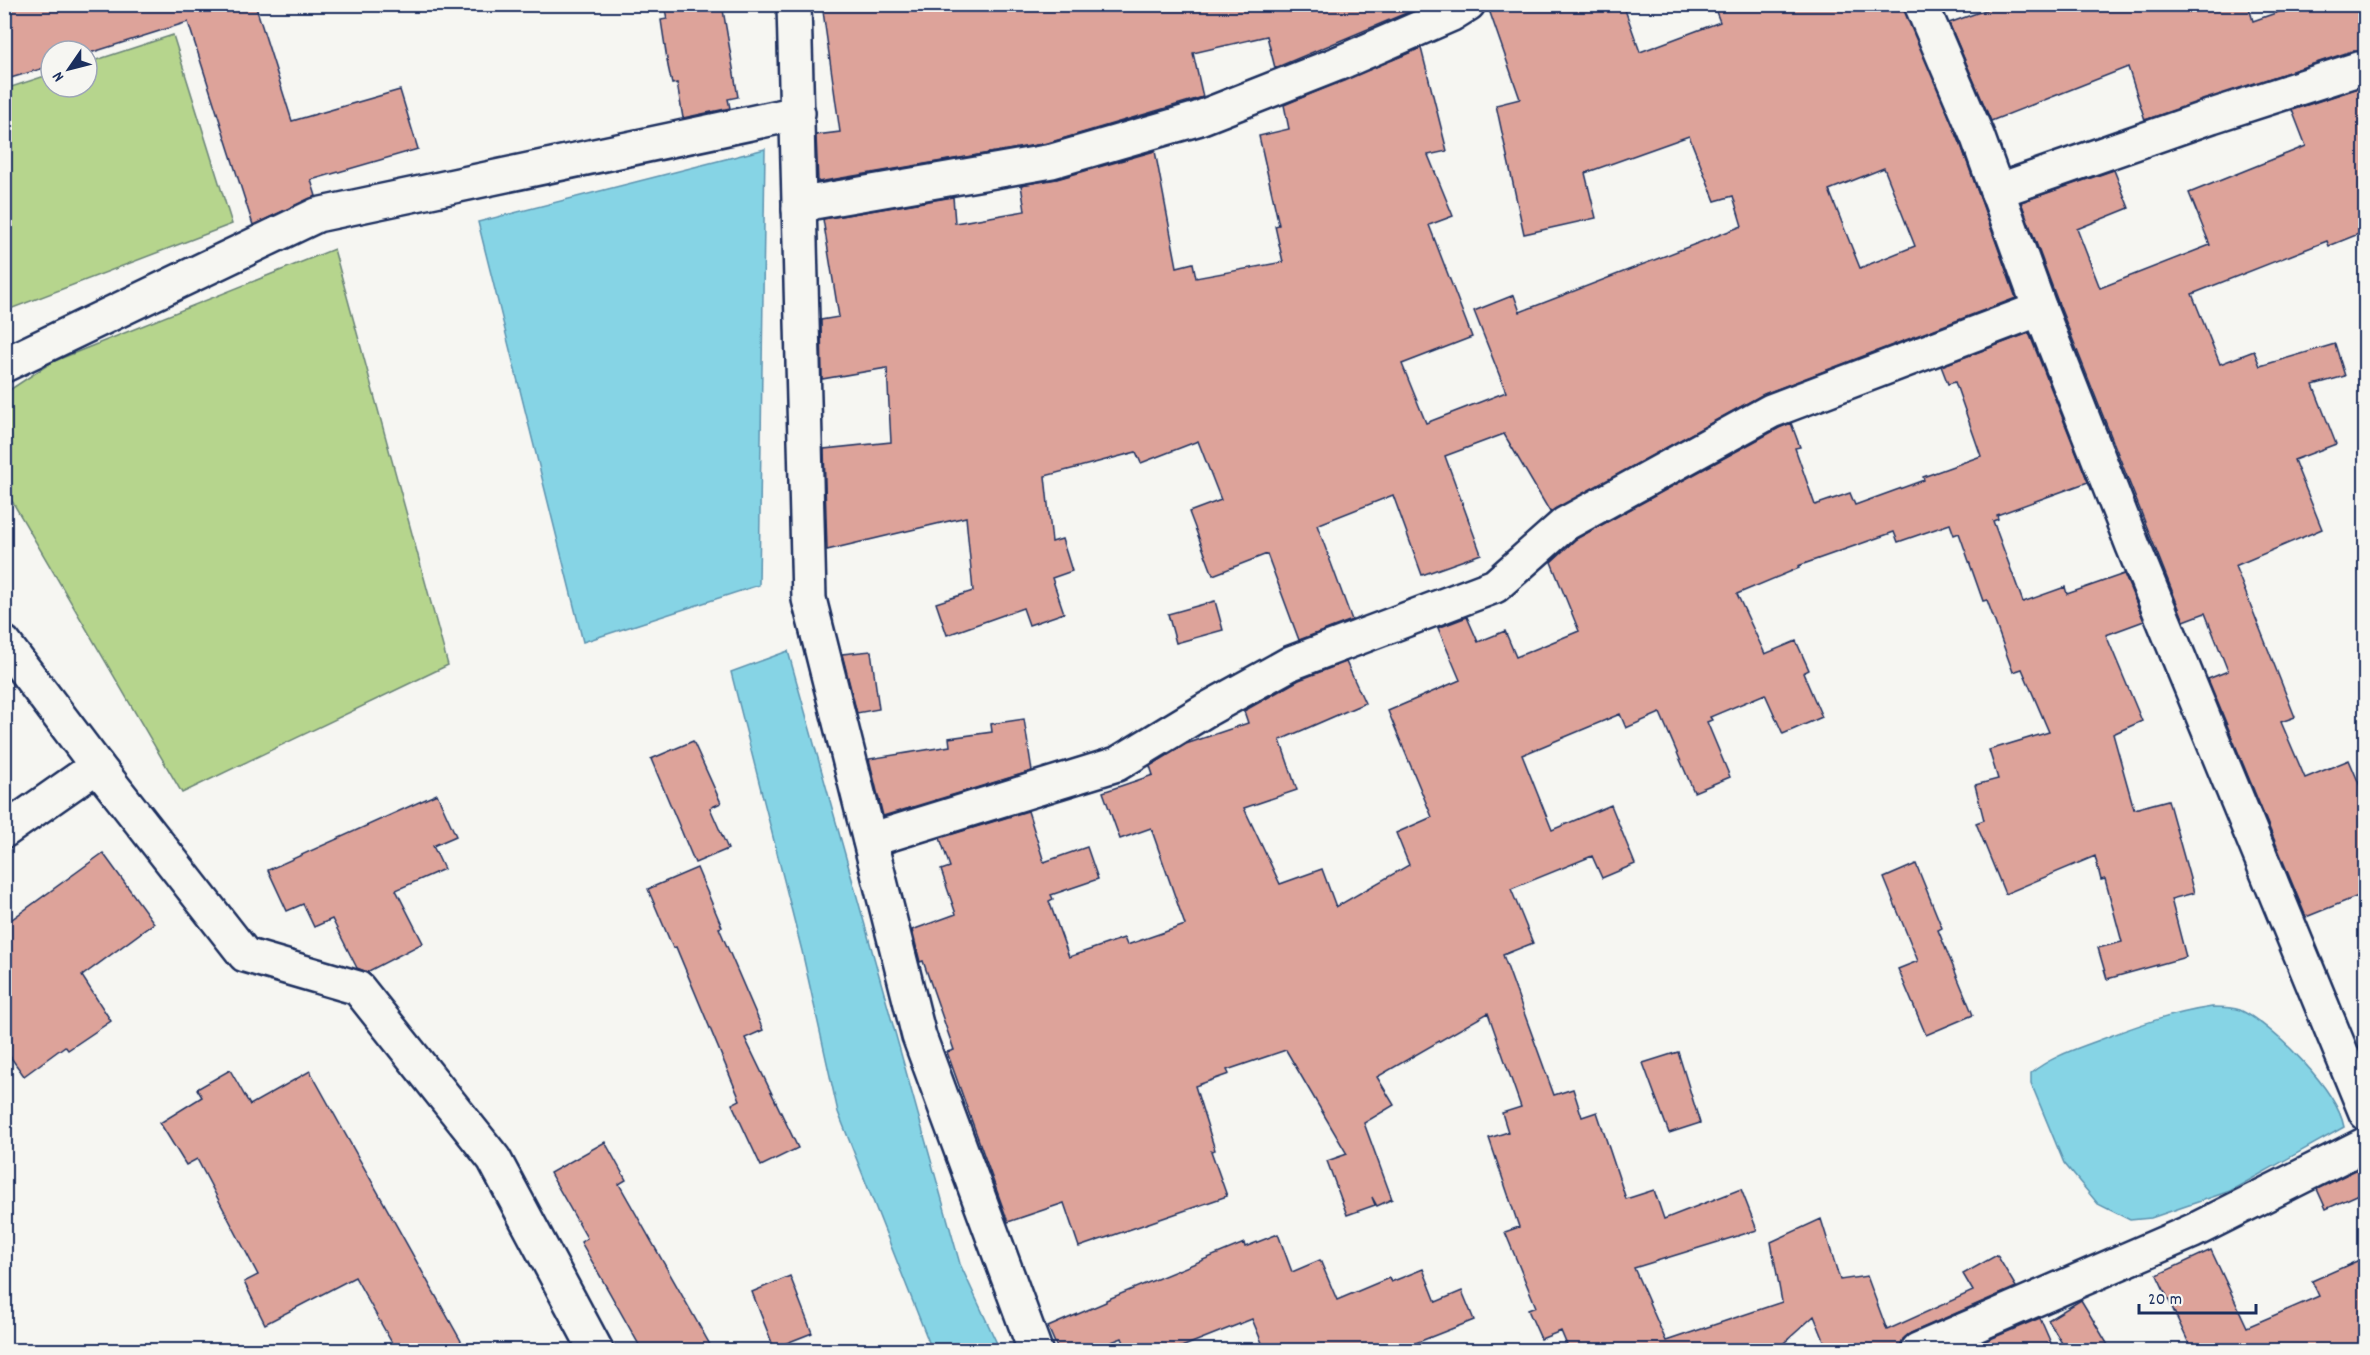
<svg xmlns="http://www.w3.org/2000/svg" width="2370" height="1355" font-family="Dekko,sans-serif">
	<rect width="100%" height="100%" fill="#f6f6f2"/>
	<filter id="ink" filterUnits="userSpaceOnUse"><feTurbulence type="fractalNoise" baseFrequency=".0167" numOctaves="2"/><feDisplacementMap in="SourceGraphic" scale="12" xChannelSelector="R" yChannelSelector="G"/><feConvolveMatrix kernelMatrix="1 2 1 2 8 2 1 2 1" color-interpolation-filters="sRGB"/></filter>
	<g filter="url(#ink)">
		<!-- green -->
		<g fill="#b6d58d" stroke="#688276" stroke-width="1.5">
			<path d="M173 35 232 224 5 311V89L51 74V87H87V63Z"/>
			<path d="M334 249 448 665 182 793 5 489V393L52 362Z"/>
		</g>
		<!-- water -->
		<g fill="#86d4e5" stroke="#5b92af" stroke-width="1.5">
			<path d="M765 149 759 585 583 642 478 222Z"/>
			<path d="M788 651 960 1264 1000 1350H932L838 1112 802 951 731 672Z"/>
			<path d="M2212 1007C2220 1007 2232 1007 2240 1010 2274 1026 2337 1090 2344 1127L2230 1191 2151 1218 2130 1220 2098 1204 2064 1163 2031 1083V1073C2051 1057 2073 1050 2097 1041 2135 1026 2172 1013 2212 1007Z"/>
		</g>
		<!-- building -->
		<g fill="#dda39a" stroke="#1b2f5e" stroke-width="1.5" fill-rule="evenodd">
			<path d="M4 4H255L292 121 400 90 418 149 311 180 316 196 253 225 188 22 87 54V51H51V66L4 80Z"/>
			<path d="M664 4H722L738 97 728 99 730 108 683 118 677 83 672 84 668 66 661 20 667 19Z"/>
			<path d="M822 4H1410L1411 11 1275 68 1267 36 1193 53 1203 97 1048 143 818 182 816 135 840 132Z"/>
			<path d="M1487 4H1623L1640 52 1720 22 1713 4 1903 5 1961 145 2016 298 1764 394 1550 512 1504 434 1445 456 1481 554 1422 575 1393 495 1317 525 1352 620 1299 640 1267 554 1213 575 1189 512 1221 500 1198 441 1141 463 1136 452 1045 476 1052 542 1062 539 1072 571 1052 578 1064 613 1029 625 1023 608 947 635 936 603 973 591 966 517 827 550 824 449 891 442 887 368 822 379 821 320 839 317 823 219 953 197 955 223 1025 211 1021 185 1057 179 1155 151 1177 267 1193 263 1196 278 1283 262 1275 226 1279 225 1259 136 1289 129 1284 105 1421 48 1447 151 1428 155 1453 216 1429 225 1472 337 1402 364 1426 423 1506 392 1474 311 1514 295 1520 312 1742 226 1733 196 1715 201 1689 136 1585 173 1596 218 1524 234 1496 105 1520 99ZM1884 168 1915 246 1860 268 1829 190Z"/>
			<path d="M2002 4H2248L2253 21 2301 4H2366V52L2352 51 2145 120 2128 67 1991 121 1949 23Z"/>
			<path d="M2362 87 2366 96V231L2329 246 2327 241 2192 294 2220 364 2254 351 2260 366 2335 344 2345 376 2313 385 2336 444 2294 460 2322 529 2235 566 2295 717 2281 722 2305 778 2349 760 2366 800V893L2306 917 2208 679 2228 671 2205 613 2184 621 2058 302 2021 202 2114 170 2129 208 2077 229 2100 288 2210 245 2189 193 2306 146 2292 110Z"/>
			<path d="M2029 333 2088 482 1997 515 1998 519 1993 521 2023 602 2065 587 2067 594 2124 574 2144 621 2106 635 2142 721 2113 734 2134 809 2168 800 2194 893 2171 899 2186 957 2107 979 2098 948 2122 942 2105 879 2101 880 2095 856 2005 894 1976 823 1984 820 1975 785 1998 779 1989 750 2049 732 2022 669 2013 672 1987 600 1983 601 1959 533 1954 535 1950 524 1898 542 1894 532 1798 566 1799 568 1737 594 1765 654 1796 641 1809 670 1803 673 1822 717 1783 734 1765 694 1710 717 1712 720 1707 722 1730 777 1694 792 1660 713 1626 728 1620 714 1522 755 1552 830 1611 805 1635 864 1602 878 1592 856 1511 889 1533 943 1503 955 1554 1095 1573 1089 1582 1117 1597 1112 1626 1199 1654 1190 1664 1219 1741 1189 1757 1230 1634 1268 1666 1341 1782 1302 1771 1242 1821 1219 1840 1280 1867 1276 1887 1330 1973 1291 1963 1274 1997 1255 2016 1287 1911 1333 1903 1339 1900 1350H1828L1814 1316 1776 1350H1569L1561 1331 1541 1339 1528 1310 1536 1307 1505 1232 1519 1227 1489 1138 1508 1132 1502 1113 1521 1107 1488 1013 1377 1077 1394 1105 1364 1123 1392 1199 1377 1206 1372 1197 1375 1205 1347 1215 1327 1161 1347 1154 1286 1050 1227 1070 1229 1074 1195 1086 1215 1150 1211 1151 1227 1196 1079 1247 1064 1203 1008 1222 947 1052 954 1050 923 961 920 962 912 930 956 914 941 870 950 867 940 838 1028 811 1044 862 1087 847 1098 879 1051 895 1053 899 1049 901 1069 957 1124 938 1127 945 1185 925 1151 828 1120 839 1103 792 1153 775 1150 766 1186 744 1248 723 1244 711 1299 680 1346 662 1365 703 1280 740 1297 790 1244 808 1280 884 1322 869 1336 907 1409 865 1396 833 1432 817 1388 711 1460 680 1438 628 1467 617 1478 642 1505 631 1516 657 1579 631 1551 562 1576 539 1779 428 1791 423 1800 447 1795 448 1815 505 1850 493 1855 505 1924 480 1923 477 1981 456 1955 382 1948 384 1941 366Z"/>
			<path d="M1215 601 1223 630 1176 643 1168 614Z"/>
			<path d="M871 651 879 709 857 713 842 654Z"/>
			<path d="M1024 719 1032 771 883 816 869 759 950 746 949 738 992 732 991 724Z"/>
			<path d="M693 741 721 803 710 808 728 849 695 863 651 759Z"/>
			<path d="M437 794 456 836 433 846 444 869 396 890 423 943 367 972 357 968 332 919 314 927 303 904 287 911 268 870Z"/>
			<path d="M103 853 154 923 82 976 111 1021 68 1050 65 1046 24 1076 4 1048V925Z"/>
			<path d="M1916 864 1942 928 1938 930 1973 1015 1926 1035 1898 969 1918 961 1884 878Z"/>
			<path d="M697 868 722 927 719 928 763 1030 745 1038 798 1148 761 1166 732 1104 740 1100 676 947 673 948 648 889Z"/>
			<path d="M1678 1052 1700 1123 1669 1133 1643 1063Z"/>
			<path d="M230 1070 250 1105 310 1071 466 1350H396L355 1277 265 1324 244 1282 258 1275 197 1159 186 1165 160 1123 202 1097 197 1089Z"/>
			<path d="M605 1142 626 1180 619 1184 713 1350H642L581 1242 587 1238 550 1173Z"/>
			<path d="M2366 1165V1191L2326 1209 2317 1189Z"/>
			<path d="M1278 1234 1292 1272 1320 1260 1337 1300 1389 1278 1391 1282 1423 1269 1436 1302 1462 1291 1474 1320 1398 1350H1265L1252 1319 1174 1350H1127L1122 1338 1091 1350H1058L1048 1327 1106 1302V1300L1244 1243 1245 1247Z"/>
			<path d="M2211 1250 2247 1327 2319 1296 2312 1281 2366 1257V1350H2192L2157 1275Z"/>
			<path d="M790 1276 812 1333 774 1348 752 1292Z"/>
			<path d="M2081 1300 2111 1350H2066L2048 1320Z"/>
			<path d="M2040 1318 2051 1343 2034 1350H1964Z"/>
		</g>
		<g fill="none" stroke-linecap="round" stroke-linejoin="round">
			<!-- street casing -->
			<g stroke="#1b2f5e" stroke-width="38">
				<g id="street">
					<path d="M1997 191 2212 116 2358 69"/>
					<path d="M799 209 814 202 1052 161 1197 119 1337 64 1452 14 1468 4"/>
					<path d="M4 365 317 215 798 113"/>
					<path d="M4 643 97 766 4 831"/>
					<path d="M97 766 245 955 358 988 494 1159 596 1350"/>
					<path d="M870 840 1117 764 1206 710 1291 663 1495 586 1565 524 1771 411 2040 309"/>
					<path d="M1918 1350 2193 1231 2366 1144"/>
				</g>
			</g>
			<!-- secondary casing -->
			<g stroke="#1b2f5e" stroke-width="38">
				<g id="secondary">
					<path d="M794 4 809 599 919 1036 1035 1350"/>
					<path d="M1921 4 1978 138 2040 309 2133 546 2366 1113"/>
				</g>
			</g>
			<!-- street -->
			<use href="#street" stroke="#f6f6f2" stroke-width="33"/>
			<!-- secondary -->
			<use href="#secondary" stroke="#f6f6f2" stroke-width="33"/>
		</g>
	</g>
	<!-- margin -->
	<rect width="2370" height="1355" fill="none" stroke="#f6f6f2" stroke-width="24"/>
	<rect x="12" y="12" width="2346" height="1331" fill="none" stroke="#1b2f5e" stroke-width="2" filter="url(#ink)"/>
	<!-- north arrow -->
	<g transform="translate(69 69) rotate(235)"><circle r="28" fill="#f6f6f2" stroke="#9ea6b7" stroke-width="1.5"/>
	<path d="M0-4.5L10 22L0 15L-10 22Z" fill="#1b2f5e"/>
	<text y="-9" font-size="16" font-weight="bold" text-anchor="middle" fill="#1b2f5e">N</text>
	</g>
	<!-- scale -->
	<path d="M2139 1304v9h117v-9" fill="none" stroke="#1b2f5e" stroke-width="3"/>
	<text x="2148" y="1304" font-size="18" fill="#1b2f5e" stroke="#f6f6f2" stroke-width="4.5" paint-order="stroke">20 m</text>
</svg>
